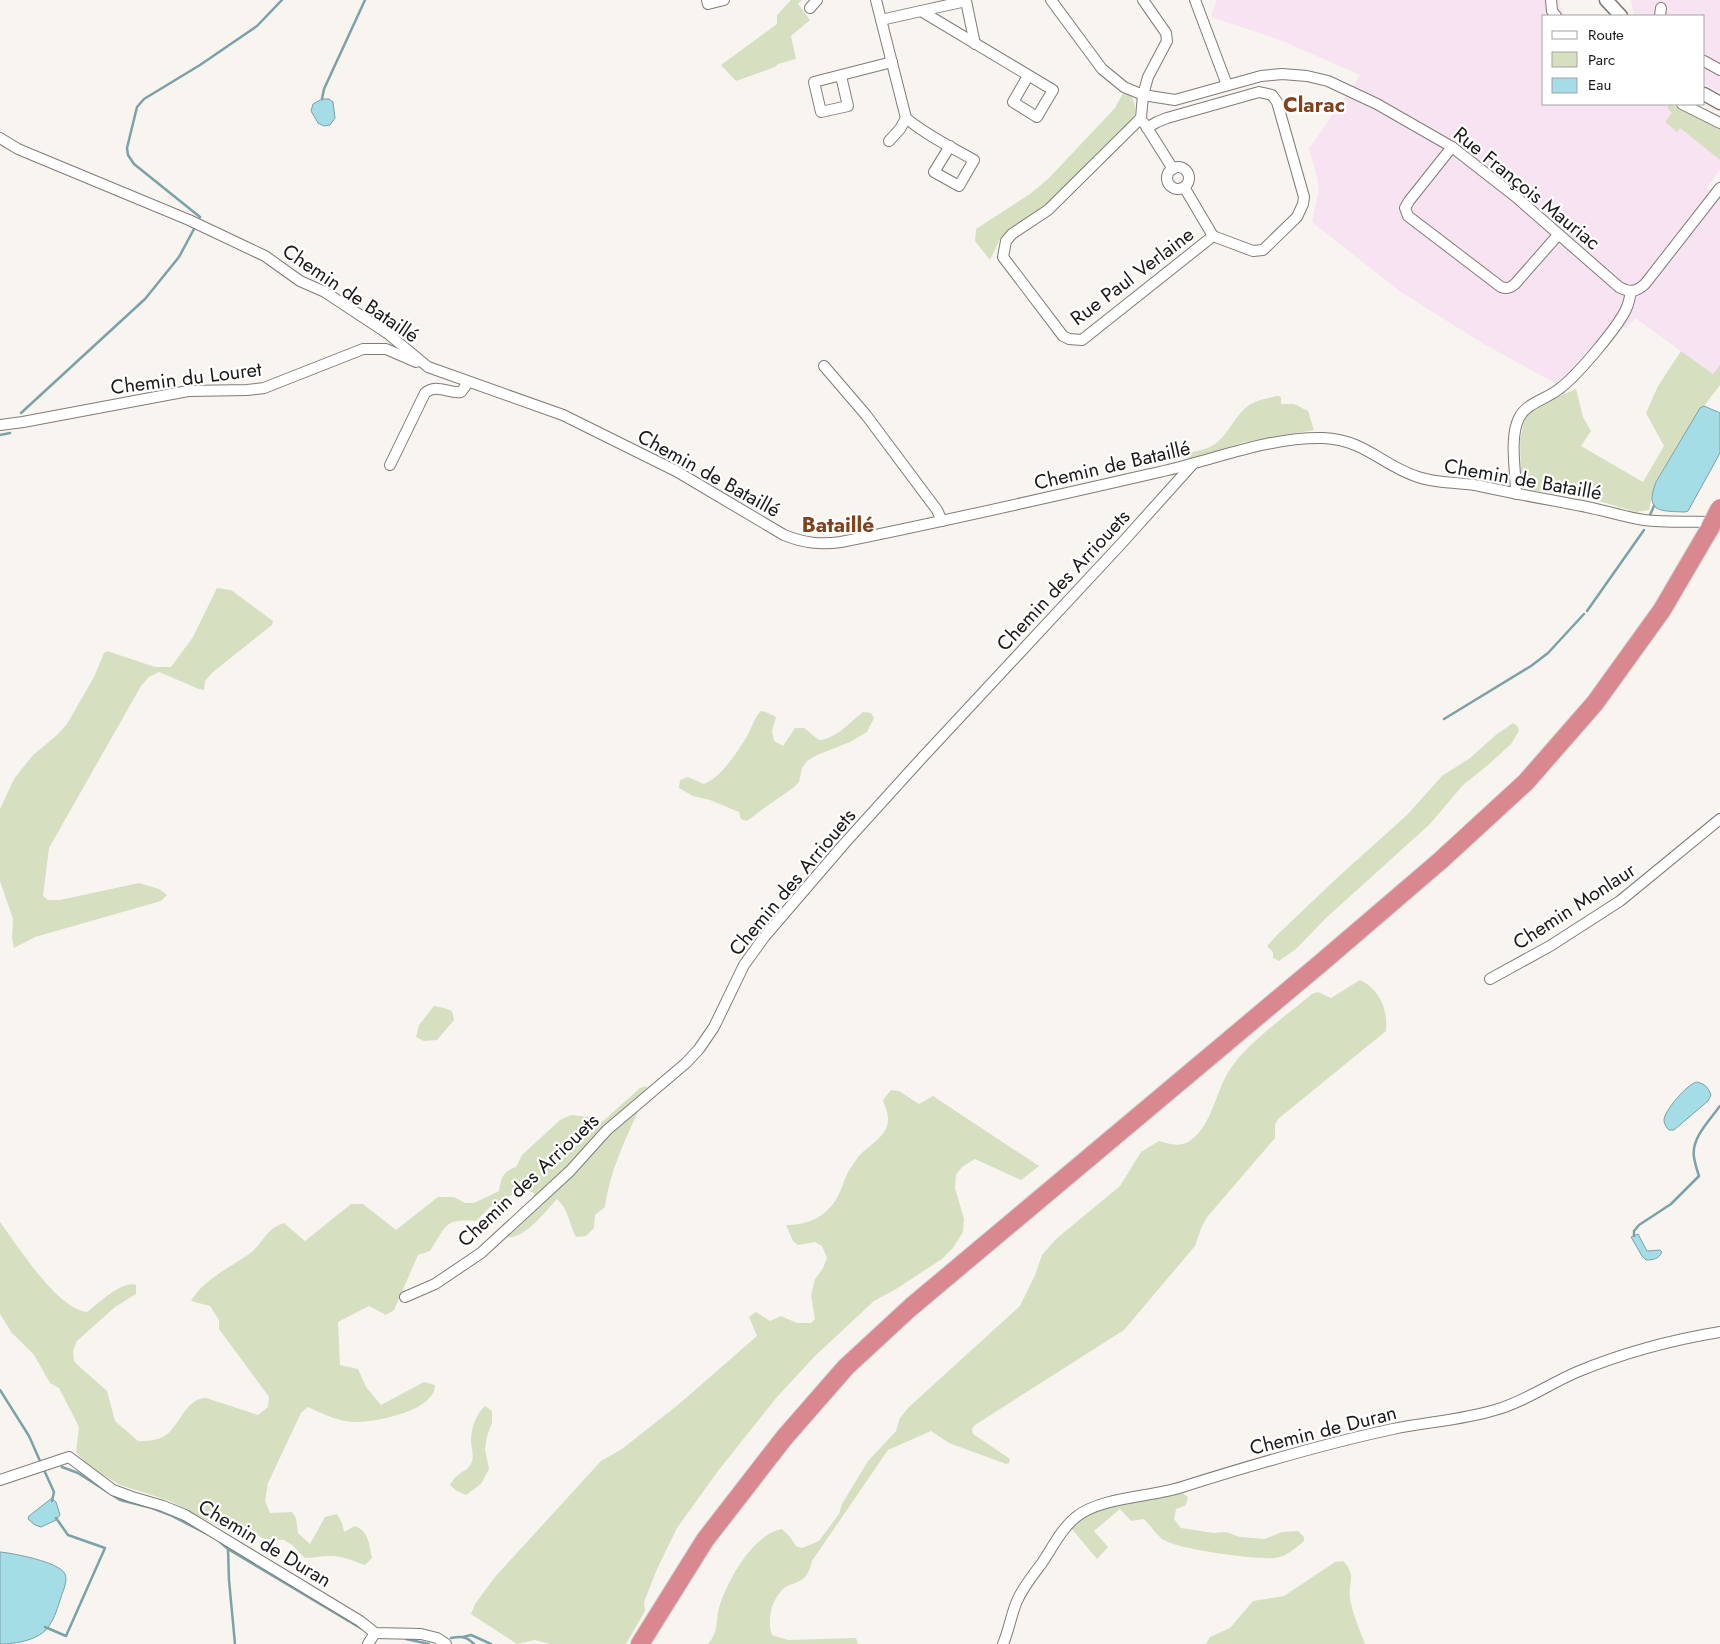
<svg xmlns="http://www.w3.org/2000/svg" width="1720" height="1644" font-family="Jost,sans-serif">
	<rect width="100%" height="100%" fill="#f8f4f0"/>
	<!-- commercial -->
	<g fill="#f8e3f2">
		<path d="M1217 0H1560V7L1565 16H1544V104H1670L1667 106 1668 110 1672 113 1665 123 1680 128 1720 160V170L1706 188 1711 191 1720 180V365L1713 374 1635 318 1626 329 1614 321 1563 379 1555 383 1482 343 1401 292 1312 222 1319 190 1317 177 1309 149 1360 75 1280 40 1211 17Z"/>
		<path d="M1631 0H1720V93L1704 84V16H1634Z"/>
	</g>
	<!-- green -->
	<g fill="#d6e0c1">
		<path d="M791 0H802L798 4 810 20 791 36 796 59 778 64 775 67 736 81 721 65 777 24V15Z"/>
		<path d="M1123 93 1131 96C1136 104 1137 112 1132 120L1046 206 1011 229 1000 239 990 260 975 241 976 229 1030 194 1048 179 1115 108Z"/>
		<path d="M1670 104 1720 129V160L1680 128 1677 132 1665 122 1672 113 1667 108Z"/>
		<path d="M1681 351 1713 374 1720 365V385L1704 406 1700 408 1656 481 1649 510 1636 512 1592 499 1530 490 1521 476 1520 439 1525 419 1537 406 1576 389 1583 417 1591 431 1581 446 1643 482 1664 446 1646 413 1658 386Z"/>
		<path d="M1278 396 1281 397V404H1294L1308 411 1314 430 1244 442 1196 459 1186 458 1183 454C1190 452 1205 450 1210 447 1227 439 1233 417 1248 406 1256 400 1268 398 1278 396Z"/>
		<path d="M217 588 231 590 273 621 272 625 213 672 205 681 204 690 199 689 159 672 149 677 141 686 49 848 43 896 48 900H60L139 883 159 889 167 895 161 901 35 937 14 948 12 938 13 919 0 881V809L14 779 33 755 56 736 67 724 94 677 104 653 107 651 155 667H171L193 637Z"/>
		<path d="M761 711 766 712 776 717 772 731 774 741 783 746 795 728H804L819 740C836 739 850 722 863 712L871 713 874 718 867 732 850 742 817 755 807 761 802 768 799 782 793 788 767 806 747 821 741 819 739 812 710 800 693 796 679 788 680 780 688 777 704 784C721 777 736 754 746 738 752 729 753 719 761 711Z"/>
		<path d="M1513 723 1518 727 1519 731 1511 744 1488 765 1463 785 1430 824 1326 918 1296 949 1279 961 1273 958V952L1267 946 1277 935 1337 878 1407 815 1442 776 1470 758 1497 734Z"/>
		<path d="M1360 980C1380 989 1388 1010 1386 1031L1278 1119 1275 1125V1138L1208 1216 1202 1226 1195 1246 1124 1330 975 1425 972 1429 973 1434 1010 1459 1009 1463 1006 1464 949 1443 931 1431 888 1450 812 1561C811 1565 809 1572 806 1576 800 1584 788 1583 782 1590 771 1601 767 1621 772 1635L788 1640 856 1638 858 1644H708C718 1634 716 1620 719 1608 727 1581 753 1534 782 1529L790 1537 796 1546 802 1548 819 1541 839 1514 842 1504 868 1461 896 1431 900 1418 909 1407 1020 1306 1035 1275 1042 1255 1056 1239 1120 1186 1141 1152 1159 1141C1169 1144 1178 1147 1188 1142 1210 1129 1215 1096 1226 1076 1242 1046 1286 1016 1312 994L1318 992 1331 998Z"/>
		<path d="M434 1006 444 1008 452 1011 454 1020 437 1040 424 1041 416 1037 419 1025Z"/>
		<path d="M647 1086V1088L634 1102 638 1112C624 1142 609 1174 605 1207L595 1215 594 1228 586 1236 576 1237C569 1224 569 1210 557 1199 546 1211 524 1240 507 1237L534 1211V1193L523 1189 490 1207 476 1221C443 1218 446 1227 430 1251L418 1255 394 1310 386 1315 369 1306 338 1322 340 1365 358 1369 366 1387 381 1405 424 1382 435 1385C435 1411 376 1422 356 1422 339 1422 323 1414 308 1407L301 1413 268 1483 265 1501 270 1513 292 1512 296 1518 298 1533 310 1544 325 1517 337 1514 342 1523 344 1532 355 1526C369 1531 369 1545 372 1558L365 1565C354 1561 341 1555 329 1556 321 1556 313 1558 305 1558L292 1545 284 1540 264 1539 243 1527 233 1534 170 1501 120 1485 93 1469 79 1456 76 1452 79 1427 59 1388 50 1383 34 1355 12 1333 0 1314V1222C18 1246 57 1309 87 1312 98 1304 122 1280 136 1285V1294L115 1307 77 1341 73 1351 74 1361 81 1368 107 1391 115 1421 138 1441C148 1441 157 1441 166 1435 180 1425 186 1398 206 1398L258 1415 268 1407 269 1397 219 1329V1320L210 1306 191 1301C203 1280 229 1268 249 1254 264 1243 265 1229 284 1223L305 1241 351 1204H363L396 1230 438 1197H454L465 1203H474L499 1191C501 1178 503 1171 516 1167L522 1155 560 1120 571 1115 589 1117 602 1122 640 1088Z"/>
		<path d="M891 1090 899 1091 919 1104 933 1096 1039 1166 1021 1180 975 1159 962 1167 956 1175 955 1188 964 1219 963 1232 953 1248 942 1259 896 1289 874 1301 815 1356 777 1397 718 1471 677 1528 657 1569 644 1602 645 1611 626 1644H550L535 1640 517 1644 471 1614 475 1604 495 1577 601 1461 622 1449 679 1404 757 1336 749 1317 756 1312 770 1321 781 1316 797 1323H811L815 1319 811 1295 815 1279 823 1268 827 1258 822 1246 815 1242 798 1245 793 1241 786 1225C810 1225 828 1216 839 1194 844 1184 845 1175 852 1166 855 1162 857 1157 861 1154 871 1144 889 1135 888 1118 888 1112 884 1105 883 1100Z"/>
		<path d="M485 1406 492 1411V1423L487 1436 485 1449 489 1469 481 1484 466 1495 457 1491 450 1485C452 1482 454 1478 457 1476 462 1471 467 1471 471 1464 475 1455 471 1449 471 1441 471 1428 476 1414 485 1406Z"/>
		<path d="M1181 1492 1188 1497 1186 1505 1176 1509 1174 1519 1181 1528 1214 1533 1226 1532 1240 1537 1265 1539 1282 1532 1298 1531 1304 1537V1541C1295 1549 1287 1556 1275 1558 1257 1560 1175 1549 1162 1539 1155 1533 1150 1525 1144 1519L1131 1521 1120 1509 1094 1531 1108 1547 1097 1559 1071 1528 1082 1517 1103 1507Z"/>
		<path d="M1343 1561C1357 1575 1348 1583 1350 1598 1352 1613 1360 1630 1365 1644H1206L1210 1637 1230 1628 1253 1601 1284 1596 1335 1562Z"/>
	</g>
	<!-- water -->
	<g fill="#a4dde5" stroke="#7ba2a8">
		<path d="M322 99H329L333 102 335 118 330 125 324 126 318 123 311 111 313 104Z"/>
		<path d="M1704 406 1720 413V453L1688 511 1685 512C1661 511 1644 513 1656 482L1700 408Z"/>
		<path d="M1697 1082C1705 1084 1708 1087 1711 1095L1708 1101 1674 1130H1669C1666 1127 1664 1124 1664 1120 1664 1111 1688 1083 1697 1082Z"/>
		<path d="M1638 1234 1647 1251 1660 1250 1662 1252C1659 1259 1653 1260 1646 1260L1642 1256 1631 1237Z"/>
		<path d="M52 1498 56 1502 60 1515 56 1520 41 1527 35 1525 28 1519 29 1516Z"/>
		<path d="M0 1552C12 1553 60 1562 65 1574 68 1581 63 1591 61 1597 58 1607 55 1617 49 1626 40 1640 16 1644 0 1644Z"/>
	</g>
	<g fill="none" stroke-linecap="round" stroke-linejoin="round">
		<!-- stream -->
		<g stroke="#7ba2a8" stroke-width="2.5">
			<path d="M322 99 324 89 365 0"/>
			<path d="M200 217 134 164 128 155 127 148 137 107 144 99 200 65 257 26 282 0"/>
			<path d="M21 413 145 299 179 257 194 229"/>
			<path d="M0 435 10 433"/>
			<path d="M1650 515 1654 506"/>
			<path d="M1587 611 1644 530"/>
			<path d="M1444 719 1531 666 1548 653 1584 614"/>
			<path d="M1634 1236V1231L1639 1225 1671 1204 1699 1176C1697 1170 1695 1164 1694 1157 1691 1138 1710 1120 1720 1106"/>
			<path d="M0 1390 29 1436 40 1461"/>
			<path d="M62 1467 78 1473 120 1500 152 1508 170 1515 213 1537"/>
			<path d="M44 1470 54 1492 52 1501"/>
			<path d="M220 1542 228 1549 362 1629"/>
			<path d="M228 1549 229 1580 235 1644"/>
			<path d="M45 1627 66 1636 105 1548 68 1535 56 1518"/>
			<path d="M463 1637 471 1635 491 1644"/>
			<path d="M451 1638C461 1636 466 1636 474 1644"/>
			<path d="M406 1639 429 1644"/>
		</g>
		<!-- minor casing -->
		<g stroke="#7f7c79" stroke-width="12">
			<g id="minor">
				<path d="M707 0 708 4 724 0"/>
				<path d="M876 0 906 118C926 135 951 147 974 160L959 186 934 172 950 146"/>
				<path d="M1051 0 1102 69 1124 87 1143 95 1175 100 1261 76 1282 74 1307 76 1328 81 1377 104 1452 147 1516 197 1619 287C1630 293 1636 292 1645 284L1720 188"/>
				<path d="M1143 0 1166 33 1167 41 1148 77 1143 95 1141 118 1048 210 1012 234 1006 241 1003 257 1063 336 1069 339 1082 340 1213 236 1253 251 1263 250 1297 217 1303 204 1304 197 1277 102 1272 95 1259 92 1167 118 1157 122 1147 128"/>
				<path d="M1195 0 1227 85"/>
				<path d="M1551 0 1552 11 1556 16"/>
				<path d="M810 8 817 0"/>
				<path d="M921 11 966 1 975 44"/>
				<path d="M1660 16 1661 8"/>
				<path d="M881 20 921 11 1053 90 1037 117 1013 102 1028 76"/>
				<path d="M1704 61 1720 70"/>
				<path d="M841 76 848 106 821 112 814 82 892 62"/>
				<path d="M1682 104 1720 123"/>
				<path d="M1144 123 1173 169"/>
				<path d="M0 138 18 149 189 220 265 256 300 281 325 292 387 333 428 367 563 415 676 471 784 535C804 543 820 545 841 542 951 520 1059 495 1168 470 1219 458 1270 437 1323 438 1366 440 1381 465 1418 477 1438 484 1460 482 1480 486 1516 494 1551 500 1587 507 1606 511 1625 517 1644 520 1667 523 1693 521 1716 522"/>
				<path d="M889 141 900 129 906 118"/>
				<path d="M1452 147 1409 201 1405 208 1408 216 1501 287C1507 289 1510 288 1515 284L1558 235"/>
				<circle cx="1178" cy="178" r="11"/>
				<path d="M1184 187 1213 236"/>
				<path d="M824 366 866 415 937 510 942 521"/>
				<path d="M0 425 23 422 188 391 247 390 264 388 363 349H386L416 362"/>
				<path d="M390 465 425 393C437 383 448 394 461 392L467 384"/>
				<path d="M1516 494C1516 471 1509 438 1519 418 1526 403 1547 399 1559 389 1576 377 1620 325 1627 307 1629 302 1630 296 1631 292"/>
				<path d="M1490 979 1550 946 1620 901 1720 819"/>
				<path d="M405 1297 435 1284 481 1253 570 1171 607 1130 686 1063 699 1049 714 1027 744 965 765 936 844 844 921 759 1121 544 1192 465"/>
				<path d="M0 1480 69 1457 113 1490 132 1497 163 1506 185 1515 360 1621 375 1633 421 1634 437 1638 446 1644"/>
				<path d="M368 1644 375 1633"/>
				<path d="M1003 1644C1009 1630 1011 1615 1017 1601 1023 1587 1033 1575 1042 1563 1052 1548 1062 1528 1076 1517 1100 1497 1152 1497 1182 1487 1252 1465 1322 1444 1393 1429 1427 1422 1462 1420 1495 1410 1524 1402 1549 1384 1577 1372 1623 1353 1671 1340 1720 1332"/>
			</g>
		</g>
		<!-- tertiary casing -->
		<g stroke="#7f7c79" stroke-width="15">
			<g id="tertiary">
				<path d="M1606 0 1621 16"/>
				<path d="M1704 94 1720 103"/>
			</g>
		</g>
		<!-- trunk casing -->
		<g stroke="#d2d1d1" stroke-width="20">
			<path id="trunk" d="M640 1644 705 1540 784 1438 846 1367 911 1307 1321 963 1440 861 1526 782 1595 703 1662 610 1710 528"/>
		</g>
		<!-- minor -->
		<use href="#minor" stroke="#fff" stroke-width="10"/>
		<!-- tertiary -->
		<use href="#tertiary" stroke="#fff" stroke-width="12"/>
		<!-- trunk -->
		<use href="#trunk" stroke="#da888f" stroke-width="18"/>
		<!-- trunk-bridge casing -->
		<g stroke="#d2d1d1" stroke-width="20" stroke-linecap="butt">
			<path id="trunk-bridge" d="M1710 528 1720 508"/>
		</g>
		<!-- trunk-bridge -->
		<use href="#trunk-bridge" stroke="#da888f" stroke-width="18"/>
	</g>
	<g text-anchor="middle" stroke-width="4.5" stroke-linejoin="round" paint-order="stroke">
		<!-- street labels -->
		<g font-size="20" fill="#1c1a19" stroke="#fff">
			<text transform="translate(1527 188) rotate(39)" y="7">Rue François Mauriac</text>
			<text transform="translate(1132 276) rotate(-37)" y="7">Rue Paul Verlaine</text>
			<text transform="translate(351 293) rotate(34)" y="7">Chemin de Bataillé</text>
			<text transform="translate(186 378) rotate(-7)" y="7">Chemin du Louret</text>
			<text transform="translate(1112 465) rotate(-13)" y="7">Chemin de Bataillé</text>
			<text transform="translate(709 473) rotate(29)" y="7">Chemin de Bataillé</text>
			<text transform="translate(1523 479) rotate(10)" y="7">Chemin de Bataillé</text>
			<text transform="translate(1063 580) rotate(-47)" y="7">Chemin des Arriouets</text>
			<text transform="translate(792 882) rotate(-50)" y="7">Chemin des Arriouets</text>
			<text transform="translate(1574 906) rotate(-33)" y="7">Chemin Monlaur</text>
			<text transform="translate(528 1180) rotate(-43)" y="7">Chemin des Arriouets</text>
			<text transform="translate(1323 1430) rotate(-14)" y="7">Chemin de Duran</text>
			<text transform="translate(265 1543) rotate(31)" y="7">Chemin de Duran</text>
		</g>
		<!-- neighbourhood labels -->
		<g font-size="21" font-weight="bold" fill="#81421c" stroke="#fff">
			<text x="1314" y="112">Clarac</text>
			<text x="838" y="532">Bataillé</text>
		</g>
	</g>
	<!-- legend -->
	<rect x="1542" y="15" width="162" height="90" fill="#ffffff" stroke="#a4a3a3"/>
	<rect x="1552" y="31" width="25" height="8" fill="#ffffff" stroke="#a4a3a3"/>
	<text x="1588" y="40" font-size="15" fill="#1c1a19">Route</text>
	<rect x="1552" y="52" width="25" height="15" fill="#d6e0c1" stroke="#a4a3a3"/>
	<text x="1588" y="65" font-size="15" fill="#1c1a19">Parc</text>
	<rect x="1552" y="78" width="25" height="15" fill="#a4dde5" stroke="#a4a3a3"/>
	<text x="1588" y="90" font-size="15" fill="#1c1a19">Eau</text>
</svg>
